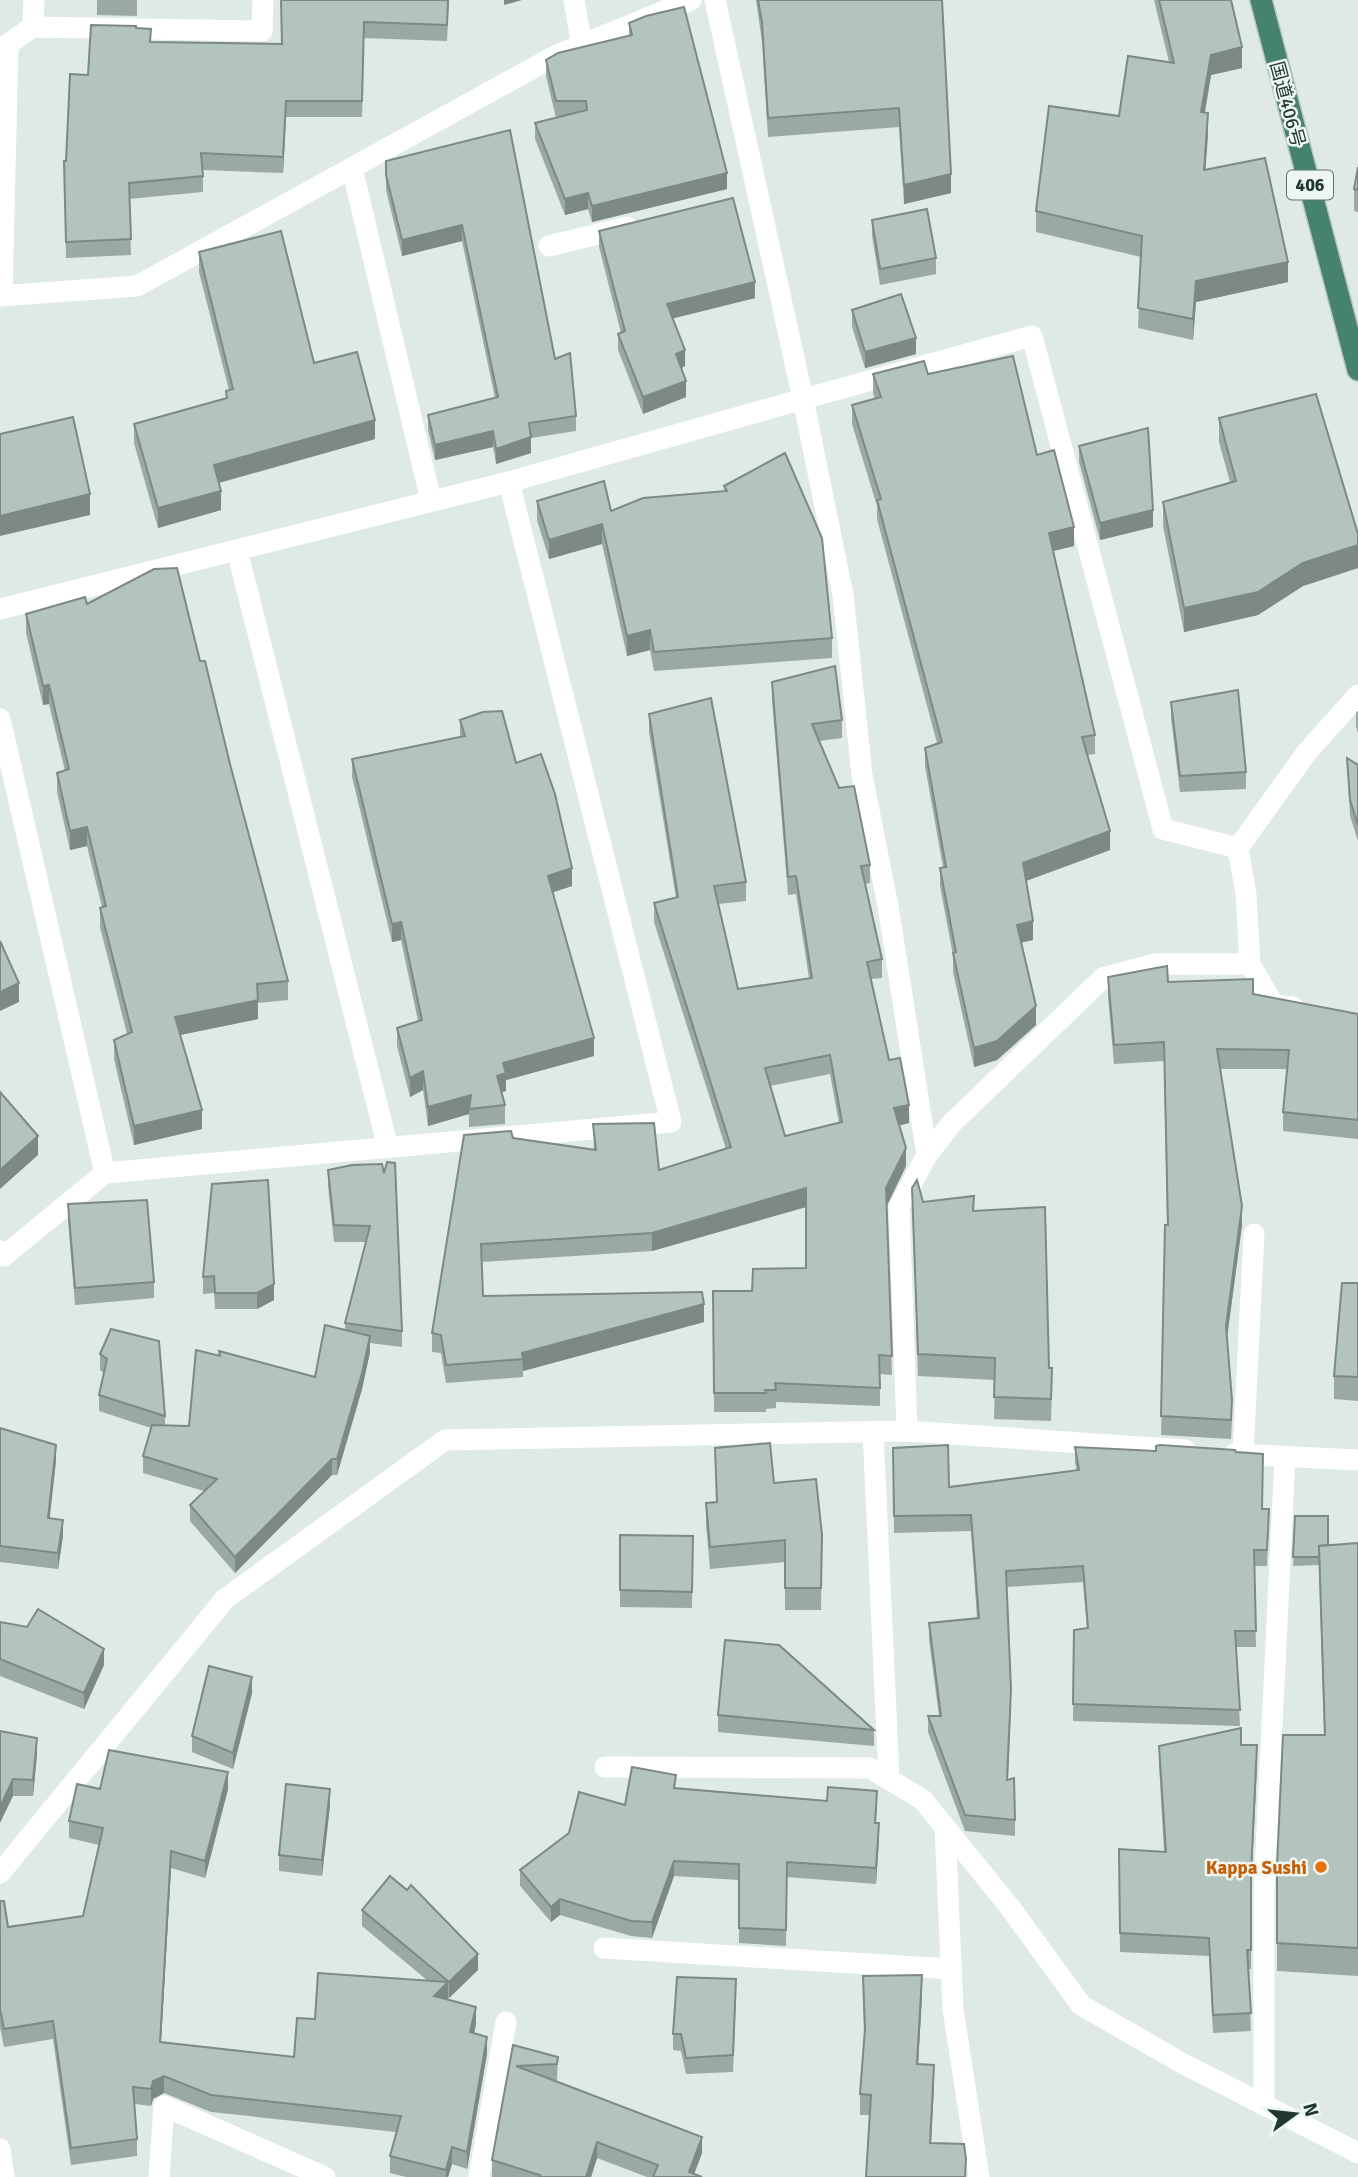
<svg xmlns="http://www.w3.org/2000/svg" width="1358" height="2177" font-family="Signika,'Noto Sans JP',sans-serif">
	<rect width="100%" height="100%" fill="#deeae3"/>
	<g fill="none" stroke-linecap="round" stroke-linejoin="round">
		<!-- trunk casing -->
		<g stroke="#bcc4c1" stroke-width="24">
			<path id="trunk" d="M1261 0 1358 370"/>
		</g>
		<!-- minor -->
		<g stroke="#fff" stroke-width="21">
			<path d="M574 0 582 46"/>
			<path d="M33 27 34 0"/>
			<path d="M352 168 431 501"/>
			<path d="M549 246 627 227"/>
			<path d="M0 296 137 286 557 55 691 0"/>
			<path d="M2 296 8 44 33 27 262 31 263 0"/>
			<path d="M237 550 388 1148"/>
			<path d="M0 609 509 482 803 399 715 0"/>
			<path d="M0 719 105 1173 671 1122 509 482"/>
			<path d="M1293 1007 1274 1005 1250 964 1246 894 1238 848 1307 752 1358 695"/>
			<path d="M927 1155 888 906 862 775 843 595 803 399 1032 336 1163 829 1238 848"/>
			<path d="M0 1251 4 1256 105 1173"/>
			<path d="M873 1431 889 1779"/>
			<path d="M907 1431 899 1207 927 1155 951 1124 1103 978 1155 964H1250"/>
			<path d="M1234 1454 1358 1460"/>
			<path d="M1243 1454 1254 1234"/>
			<path d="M605 1767 870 1768 923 1800 1009 1906 1081 2005 1180 2062 1358 2153"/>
			<path d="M945 1827 953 2009 979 2177"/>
			<path d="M0 1873 225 1599 445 1440 907 1431 1185 1450"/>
			<path d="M604 1948 951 1969"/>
			<path d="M1264 2105V1892L1285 1457"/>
			<path d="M0 2149 4 2177"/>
			<path d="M159 2177 164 2106 325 2177"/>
			<path d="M479 2177 506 2022"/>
		</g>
		<!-- trunk -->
		<use href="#trunk" stroke="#468270" stroke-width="21"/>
	</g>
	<!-- wall -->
	<g fill="#9aa9a2" fill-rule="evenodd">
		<path d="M97 0H137V16L97 15Z"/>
		<path d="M449 0 447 41 364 38 362 117H286L283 173 203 170V192L129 199 131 255 66 258 64 177 66 161 88 75 151 42 281 44Z"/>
		<path d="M756 0H942L951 193 904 204 899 127 768 137 762 42Z"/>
		<path d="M1154 0H1231L1242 68 1211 75 1205 113 1208 134 1205 170 1288 282 1196 302 1193 340 1138 328 1141 257 1036 232V211L1119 116 1169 62Z"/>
		<path d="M629 23 727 189 592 222 588 209 565 215 535 139V123L556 118 546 76V60L629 36Z"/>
		<path d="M510 130 555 359 576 416V431L531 438V453L496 464 493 447 435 460 428 430V415L495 398 462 241 402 256 386 190V161Z"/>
		<path d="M1358 167V212L1354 211V189Z"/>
		<path d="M872 220 936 258V274L880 285 872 236Z"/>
		<path d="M599 231 755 298 673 318 685 366 681 368 686 397 643 414 618 350V334L621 333 599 247Z"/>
		<path d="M199 252 314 363 375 439 219 483 221 510 158 528 134 443V424L226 398V391L229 390 199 272Z"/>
		<path d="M852 310 916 354 865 368 852 327Z"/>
		<path d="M873 374H928L1037 455 1074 546 1053 551 1095 735V754L1087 755 1110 850 1026 881 1033 940 1021 943 1036 1025 997 1060 974 1067 953 972V955L940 886V868L943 867 925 766V748L937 743 877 519V506L852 424V405L875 399 873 393Z"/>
		<path d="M1219 418 1358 534V568L1303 586 1258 615 1184 632 1163 526V502L1230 482 1219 442Z"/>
		<path d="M1079 446 1153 527 1100 540 1079 462Z"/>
		<path d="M724 486 832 638V658L654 671 650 650 627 656 602 544 549 559 537 520V501L611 511 724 492Z"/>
		<path d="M87 604 200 661 231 768 288 981V1000L258 1003V1019L180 1035 202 1129 134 1145 114 1059V1040L127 1034 100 927V908L102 907 87 846 70 850 57 792V773L65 771 49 704 43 705 26 633V614Z"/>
		<path d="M772 682 842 720V738L819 741 870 865V883L865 884 882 959V978L871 979 889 1060 909 1123 899 1125 906 1166 887 1206 892 1375 880 1374V1406L776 1402V1408L766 1409V1412H714L713 1291H752L806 1268V1207L652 1251 481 1262 483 1296 704 1322 523 1371V1377L446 1383 441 1353 432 1352V1333L513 1138 594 1150 593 1124 659 1170 726 1149 654 922V903L676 898 649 732V714L746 882V901L718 904 738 989 809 978 796 894 788 895 772 700ZM830 1074 839 1123 785 1136 770 1086Z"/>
		<path d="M1171 702 1246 772V789L1180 792 1171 718Z"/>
		<path d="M1358 711V733L1356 727V712Z"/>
		<path d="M460 720 516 763 572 886 552 892 594 1056 506 1080V1091L501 1093 505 1105V1124L469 1127V1114L428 1126 423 1090 410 1097 397 1046V1028L418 1021 401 940 392 942 352 777V759L460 737Z"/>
		<path d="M1347 758 1358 765V841L1350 816Z"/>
		<path d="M1108 977 1168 982 1253 994 1358 1014V1139L1283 1131V1112L1287 1069H1220L1242 1225 1227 1338 1232 1419 1231 1439 1161 1435 1167 1225 1164 1061 1114 1064 1108 996Z"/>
		<path d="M352 1165 402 1331V1347L370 1343V1352L362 1389 337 1475H332L235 1573 190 1521V1505L204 1491 143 1473V1456L151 1428 99 1411V1395L104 1373 100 1370V1354L111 1329 165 1416V1425L189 1426 219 1356 315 1377 345 1330V1323L366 1242H334L328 1186V1170Z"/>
		<path d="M268 1180 274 1300 257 1309H215L214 1293 203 1294V1277Z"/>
		<path d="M912 1188 923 1202 974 1211 1049 1368 1052 1390 1051 1421 994 1419 995 1380 918 1376Z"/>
		<path d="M68 1204 154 1282V1298L75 1305 68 1220Z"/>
		<path d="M1358 1283V1401L1334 1399V1376Z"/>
		<path d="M0 1428 56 1461 49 1518 63 1536 58 1569 0 1562Z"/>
		<path d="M1075 1447 1156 1451 1236 1452 1269 1525 1267 1566H1254L1256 1647H1236L1240 1726 1073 1721 1074 1630 1087 1628 1083 1582 1007 1587 1011 1706 1008 1779 1015 1820V1836L965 1831 928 1732V1716H939L929 1640V1623L977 1618 971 1531 894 1533 893 1448 949 1487 1077 1471 1075 1463Z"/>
		<path d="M774 1483 822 1535 821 1610H785V1562L710 1569 706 1525V1503L716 1502Z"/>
		<path d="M1295 1516 1328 1545 1358 1543V1976L1277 1971V1865L1324 1735 1319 1565 1293 1566Z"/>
		<path d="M693 1536 692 1608 620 1607V1590Z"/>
		<path d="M0 1622 104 1665 84 1709 0 1676Z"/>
		<path d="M252 1693 233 1769 192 1752V1736Z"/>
		<path d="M718 1715 874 1730V1746L718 1732Z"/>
		<path d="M0 1731 37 1754 33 1796H13Z"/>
		<path d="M1241 1745 1257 1763 1251 1891V1969H1248L1251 2031 1213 2033 1209 1956 1120 1952 1119 1849 1164 1852 1159 1764V1746Z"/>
		<path d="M676 1788 877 1806 876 1823 879 1838 876 1884 787 1877 786 1946 739 1943V1880L674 1876 652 1938 631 1936 560 1915 551 1922 520 1886V1870L625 1805Z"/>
		<path d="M100 1789H228L205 1878 171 1868 161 2042 294 2057 315 2019 428 1981 362 1926V1910L478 1970 449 1998H448V2000L476 2024 474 2034 487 2054 467 2169 452 2164 448 2177H406L390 2173V2156L396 2132 211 2112 164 2093 153 2099 151 2106 135 2104 137 2139V2156L71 2165 53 2039 4 2047 0 2027V1901L8 1927 83 1916 99 1845 69 1838V1821Z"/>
		<path d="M330 1805 322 1876 279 1871V1855Z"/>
		<path d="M863 1976 922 1995 918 2064 934 2085 931 2143 966 2177 870 2115H860V2094L864 2035Z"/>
		<path d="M736 1995 733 2072 686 2074 681 2051 673 2050V2034Z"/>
		<path d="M513 2045 558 2057 557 2080H554L702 2153 694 2174 702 2177H647L597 2158 591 2177H492V2160Z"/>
	</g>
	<!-- shaded-wall -->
	<g fill="#7d8984">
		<path d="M504 0H522L504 5Z"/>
		<path d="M1242 47V68L1211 75 1201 133V112L1211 55Z"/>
		<path d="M286 101V117L283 173V157Z"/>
		<path d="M1208 113V134L1204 191V170Z"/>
		<path d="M727 173V189L592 222V206Z"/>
		<path d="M951 174V193L904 204V185Z"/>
		<path d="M588 193V209L565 215V199Z"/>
		<path d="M462 225V241L402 256V240Z"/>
		<path d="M1288 262V282L1196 302 1193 340V319L1196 281Z"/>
		<path d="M755 282V298L667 320V304Z"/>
		<path d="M916 338V354L865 368V352Z"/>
		<path d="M685 350V366L676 371V354Z"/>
		<path d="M686 381V397L643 414V397Z"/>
		<path d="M375 420V439L214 484V465Z"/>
		<path d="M493 431V447L435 460V445Z"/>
		<path d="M531 437V453L496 464V449Z"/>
		<path d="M221 491V510L158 528V508Z"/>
		<path d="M90 494V515L0 536V516Z"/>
		<path d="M1153 510V527L1100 540V523Z"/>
		<path d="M602 524V544L549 559V540Z"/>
		<path d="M1074 527V546L1049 552V533Z"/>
		<path d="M1358 545V568L1303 586 1258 615 1184 632V608L1303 563Z"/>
		<path d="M650 630V650L627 656V636Z"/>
		<path d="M49 685V704L43 705V686Z"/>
		<path d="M87 827V846L70 850V831Z"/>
		<path d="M1110 831V850L1023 882V863Z"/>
		<path d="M572 868V886L548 894V876Z"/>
		<path d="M1033 921V940L1017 943V925Z"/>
		<path d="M401 922V940L392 942V924Z"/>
		<path d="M19 983V1002L0 1011V992Z"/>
		<path d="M258 1000V1019L175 1036V1017Z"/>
		<path d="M1036 1006V1025L997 1060 974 1067V1048Z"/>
		<path d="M594 1038V1056L506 1080V1091L497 1094V1076L503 1063Z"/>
		<path d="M423 1071V1090L410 1097V1078Z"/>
		<path d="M471 1095 469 1114 428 1126V1107Z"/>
		<path d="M909 1105V1123L894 1127V1108Z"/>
		<path d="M202 1110V1129L134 1145V1126Z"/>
		<path d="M38 1136V1155L0 1189V1170Z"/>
		<path d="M906 1148V1166L886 1207V1188Z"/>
		<path d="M806 1188V1207L652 1251V1233Z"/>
		<path d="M1242 1206V1225L1226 1345V1326Z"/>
		<path d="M274 1284V1300L257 1309V1293Z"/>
		<path d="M704 1304V1322L523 1371 522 1353Z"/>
		<path d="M370 1336V1352L362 1389 337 1475V1459Z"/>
		<path d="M56 1445V1461L48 1534V1518Z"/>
		<path d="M332 1459V1475L235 1573V1557Z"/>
		<path d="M63 1520V1536L58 1569V1553Z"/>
		<path d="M104 1649V1665L84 1709V1693Z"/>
		<path d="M252 1677V1693L233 1769V1753Z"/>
		<path d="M37 1738V1754L33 1796V1780Z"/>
		<path d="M1257 1745V1763L1251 1891V1873Z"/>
		<path d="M228 1772V1789L205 1878V1861Z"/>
		<path d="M13 1779V1796L0 1823V1807Z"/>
		<path d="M330 1789V1805L322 1876V1860Z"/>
		<path d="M879 1823V1838L876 1884V1868Z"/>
		<path d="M171 1851V1868L160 2059V2042Z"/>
		<path d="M674 1861V1876L652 1938V1922Z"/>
		<path d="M560 1899V1915L551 1922V1907Z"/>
		<path d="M478 1954V1970L449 1998V1982Z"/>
		<path d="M922 1975V1995L917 2084V2064Z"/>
		<path d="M448 1982V1999L434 1996Z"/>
		<path d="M476 2007V2024L470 2050V2032Z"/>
		<path d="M487 2037V2054L467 2169V2152Z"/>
		<path d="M934 2065V2085L930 2163V2143Z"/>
		<path d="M164 2076V2093L153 2099 151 2106V2089L153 2081Z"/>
		<path d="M702 2137V2153L693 2177 689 2172Z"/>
		<path d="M597 2142V2158L591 2177H586Z"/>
		<path d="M452 2147V2164L448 2177H446V2170Z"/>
	</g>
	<!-- building -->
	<g fill="#b3c4bc" stroke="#7d8984" stroke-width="2" fill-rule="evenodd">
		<path d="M281 0H448L447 25 364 22 362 101H286L283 157 201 153 203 176 129 183 131 239 66 242 64 161H66L70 74 88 75 91 25 136 26V28L151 29 150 42 282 44Z"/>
		<path d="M758 0H942L951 174 904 185 899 108 768 118 762 22Z"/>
		<path d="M1159 0H1231L1242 47 1211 55 1201 112 1208 113 1204 170 1265 158 1288 262 1196 281 1193 319 1138 308 1142 236 1036 211 1049 106 1119 116 1128 56 1174 63Z"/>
		<path d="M684 7 727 173 592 206 588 193 565 199 535 123 587 110 586 101H556L546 60 558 53 632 35 629 23 646 16Z"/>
		<path d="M510 130 555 359 570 353 576 416 529 423 531 437 496 449 493 431 435 445 428 415 498 397 462 225 402 240 386 175V161Z"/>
		<path d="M1358 167V190L1354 189Z"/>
		<path d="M733 198 755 282 667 304 685 350 676 354 686 381 643 397 618 334 625 331 599 231Z"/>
		<path d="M927 209 936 258 880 269 872 220Z"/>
		<path d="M281 231 314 363 357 352 375 420 214 465 221 491 158 508 134 424 227 398 226 391 233 389 199 252Z"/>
		<path d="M901 294 916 338 865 352 852 310Z"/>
		<path d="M1013 356 1037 455 1054 450 1074 527 1049 533 1095 735 1082 737 1110 831 1023 863 1033 921 1017 925 1036 1006 997 1041 974 1048 953 953 956 952 940 868 946 867 925 748 942 742 877 500 881 499 852 405 881 397 873 374 924 361 928 374Z"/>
		<path d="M1316 394 1358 534V545L1303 563 1258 592 1184 608 1163 502 1236 481 1219 418Z"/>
		<path d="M73 417 90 494 0 516V434Z"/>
		<path d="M1148 428 1153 510 1100 523 1079 446Z"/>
		<path d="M785 453 822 538 832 638 654 652 650 630 627 636 602 524 549 540 537 501 604 481 611 511 643 498 727 491 724 486Z"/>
		<path d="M177 568 200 661H205L231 768 288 981 257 984 258 1000 175 1017 202 1110 134 1126 114 1040 132 1032 100 908 106 906 87 827 70 831 57 773 69 769 49 685 43 686 26 614 85 597 87 604 154 569Z"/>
		<path d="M835 666 842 720 812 724 839 788 854 786 870 865 861 866 882 959 867 962 889 1060 900 1058 909 1105 894 1108 906 1148 886 1188 892 1356 879 1355 880 1388 775 1383 776 1390H765L766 1393H714L713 1291H752L753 1269 806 1268V1188L652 1233 481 1244 483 1296 702 1292 704 1304 522 1353 523 1359 446 1365 441 1335 432 1333 464 1135 511 1131 513 1138 596 1150 593 1124 654 1123 659 1170 731 1147 654 903 678 897 649 714 711 698 746 882 714 886 738 989 812 978 796 876 788 877 772 682ZM830 1055 842 1122 785 1136 765 1068Z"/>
		<path d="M1238 690 1246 772 1180 776 1171 702Z"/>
		<path d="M502 711 516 763 541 754 555 794 572 868 548 876 594 1038 503 1063 506 1073 497 1076 505 1105 469 1109 471 1095 428 1107 423 1071 410 1078 397 1028 422 1020 401 922 392 924 352 759 465 736 460 720 483 712Z"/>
		<path d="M1347 758 1358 765V825L1350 800Z"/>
		<path d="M0 941 19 983 0 992Z"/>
		<path d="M1167 966 1168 982 1253 979V994L1358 1014V1120L1283 1112 1289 1050 1217 1049 1242 1206 1226 1326 1232 1400 1231 1420 1161 1416 1165 1225H1168L1164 1042 1114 1045 1108 977Z"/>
		<path d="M0 1092 38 1136 0 1170Z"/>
		<path d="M387 1162 395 1163 402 1331 345 1323 370 1226 334 1225 328 1170 352 1165 382 1164 384 1173Z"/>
		<path d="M268 1180 274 1284 257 1293H215L214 1276 203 1277 212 1184Z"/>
		<path d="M917 1180 923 1202 974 1196 973 1211 1045 1207 1049 1368H1052L1051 1399 994 1397 995 1358 918 1354 912 1188Z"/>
		<path d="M147 1200 154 1282 75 1288 68 1204Z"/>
		<path d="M1342 1283H1358V1377L1334 1376Z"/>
		<path d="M325 1325 370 1336 362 1373 337 1459H332L235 1557 190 1505 217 1479 143 1456 152 1425 189 1426 196 1350 220 1356 219 1351 315 1377Z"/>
		<path d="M111 1329 159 1341 165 1416 99 1395 107 1359 100 1354Z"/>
		<path d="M0 1428 56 1445 48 1518 63 1520 58 1553 0 1546Z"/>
		<path d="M770 1443 774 1483 816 1479 822 1535 821 1588H785V1540L710 1547 706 1503 717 1502 715 1448Z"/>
		<path d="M948 1445 949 1487 1079 1470 1075 1447 1156 1451V1446L1160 1445 1235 1450 1236 1452 1263 1454 1262 1509H1269L1267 1550H1254L1256 1631H1235L1240 1710 1073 1704 1074 1630 1088 1628 1083 1566 1006 1571 1011 1689 1007 1780 1014 1778 1015 1820 965 1815 928 1716H941L929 1623 979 1618 971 1515 894 1516 893 1448Z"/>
		<path d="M1295 1516H1328V1545L1319 1546V1557H1293Z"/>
		<path d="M620 1535 693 1536 692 1592 620 1590Z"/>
		<path d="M1358 1543V1948L1277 1943V1865L1283 1735H1325L1319 1546Z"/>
		<path d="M38 1609 104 1649 84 1693 0 1659V1622L27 1627Z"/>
		<path d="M725 1640 779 1645 874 1730 718 1715Z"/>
		<path d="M209 1666 252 1677 233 1753 192 1736Z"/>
		<path d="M1241 1728V1745H1257L1251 1873V1950H1247L1251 2013 1213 2015 1209 1938 1120 1933 1119 1849 1166 1852 1159 1746Z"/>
		<path d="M0 1731 37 1738 33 1780 13 1779 0 1807Z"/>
		<path d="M109 1750 228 1772 205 1861 171 1851 160 2042 294 2057 297 2018 315 2019 318 1973 448 1982 434 1996 476 2007 470 2032 487 2037 467 2152 452 2147 446 2170 390 2156 401 2116 211 2095 164 2076 153 2081 151 2089 133 2087 137 2139 71 2148 53 2021 4 2029 0 2009V1901H4L8 1927 83 1916 103 1828 69 1821 77 1784 100 1789Z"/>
		<path d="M632 1767 676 1775 674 1788 827 1801 828 1787 877 1791 875 1823H879L876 1868 787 1862 786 1930 739 1928V1864L674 1861 652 1922 631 1921 560 1899 551 1907 520 1870 569 1833 579 1792 625 1805Z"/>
		<path d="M286 1784 330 1789 322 1860 279 1855Z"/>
		<path d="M390 1876 407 1890 411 1885 478 1954 449 1982 362 1910Z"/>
		<path d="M922 1975 917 2064 934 2065 930 2143 964 2144 966 2159 965 2177H866L871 2095 860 2094 865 2029 863 1976Z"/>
		<path d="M677 1977 736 1979 733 2055 686 2058 681 2034H673Z"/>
		<path d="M513 2045 558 2057 557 2064 516 2066 702 2137 689 2172 702 2177H653L658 2165 597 2142 586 2177H539L540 2175 492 2160Z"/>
	</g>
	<!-- markers -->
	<circle fill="#e8710a" stroke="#eef6f1" stroke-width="2.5" cx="1321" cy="1867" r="7"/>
	<g text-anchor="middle" stroke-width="5" stroke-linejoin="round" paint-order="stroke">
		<!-- shield labels -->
		<rect fill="#eef6f1" stroke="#5d726a" stroke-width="2" x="1287" y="170.5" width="46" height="29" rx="5"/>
		<g font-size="18" font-weight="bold" fill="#1f3930">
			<text x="1310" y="191">406</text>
		</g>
		<!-- street labels -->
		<g font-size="19" fill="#1f3930" stroke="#eef6f1">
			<text transform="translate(1288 104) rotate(75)" y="7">国道406号</text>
		</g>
		<!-- food labels -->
		<g font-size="19" font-weight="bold" fill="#c56008" stroke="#eef6f1" text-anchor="end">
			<text x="1307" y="1874">Kappa Sushi</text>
		</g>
	</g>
	<!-- north arrow -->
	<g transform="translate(1295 2114) rotate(75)" stroke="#eef6f1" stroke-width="5" paint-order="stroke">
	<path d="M0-5L12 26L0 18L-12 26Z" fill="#1f3930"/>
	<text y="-10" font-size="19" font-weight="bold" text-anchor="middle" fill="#1f3930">N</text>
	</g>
</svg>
